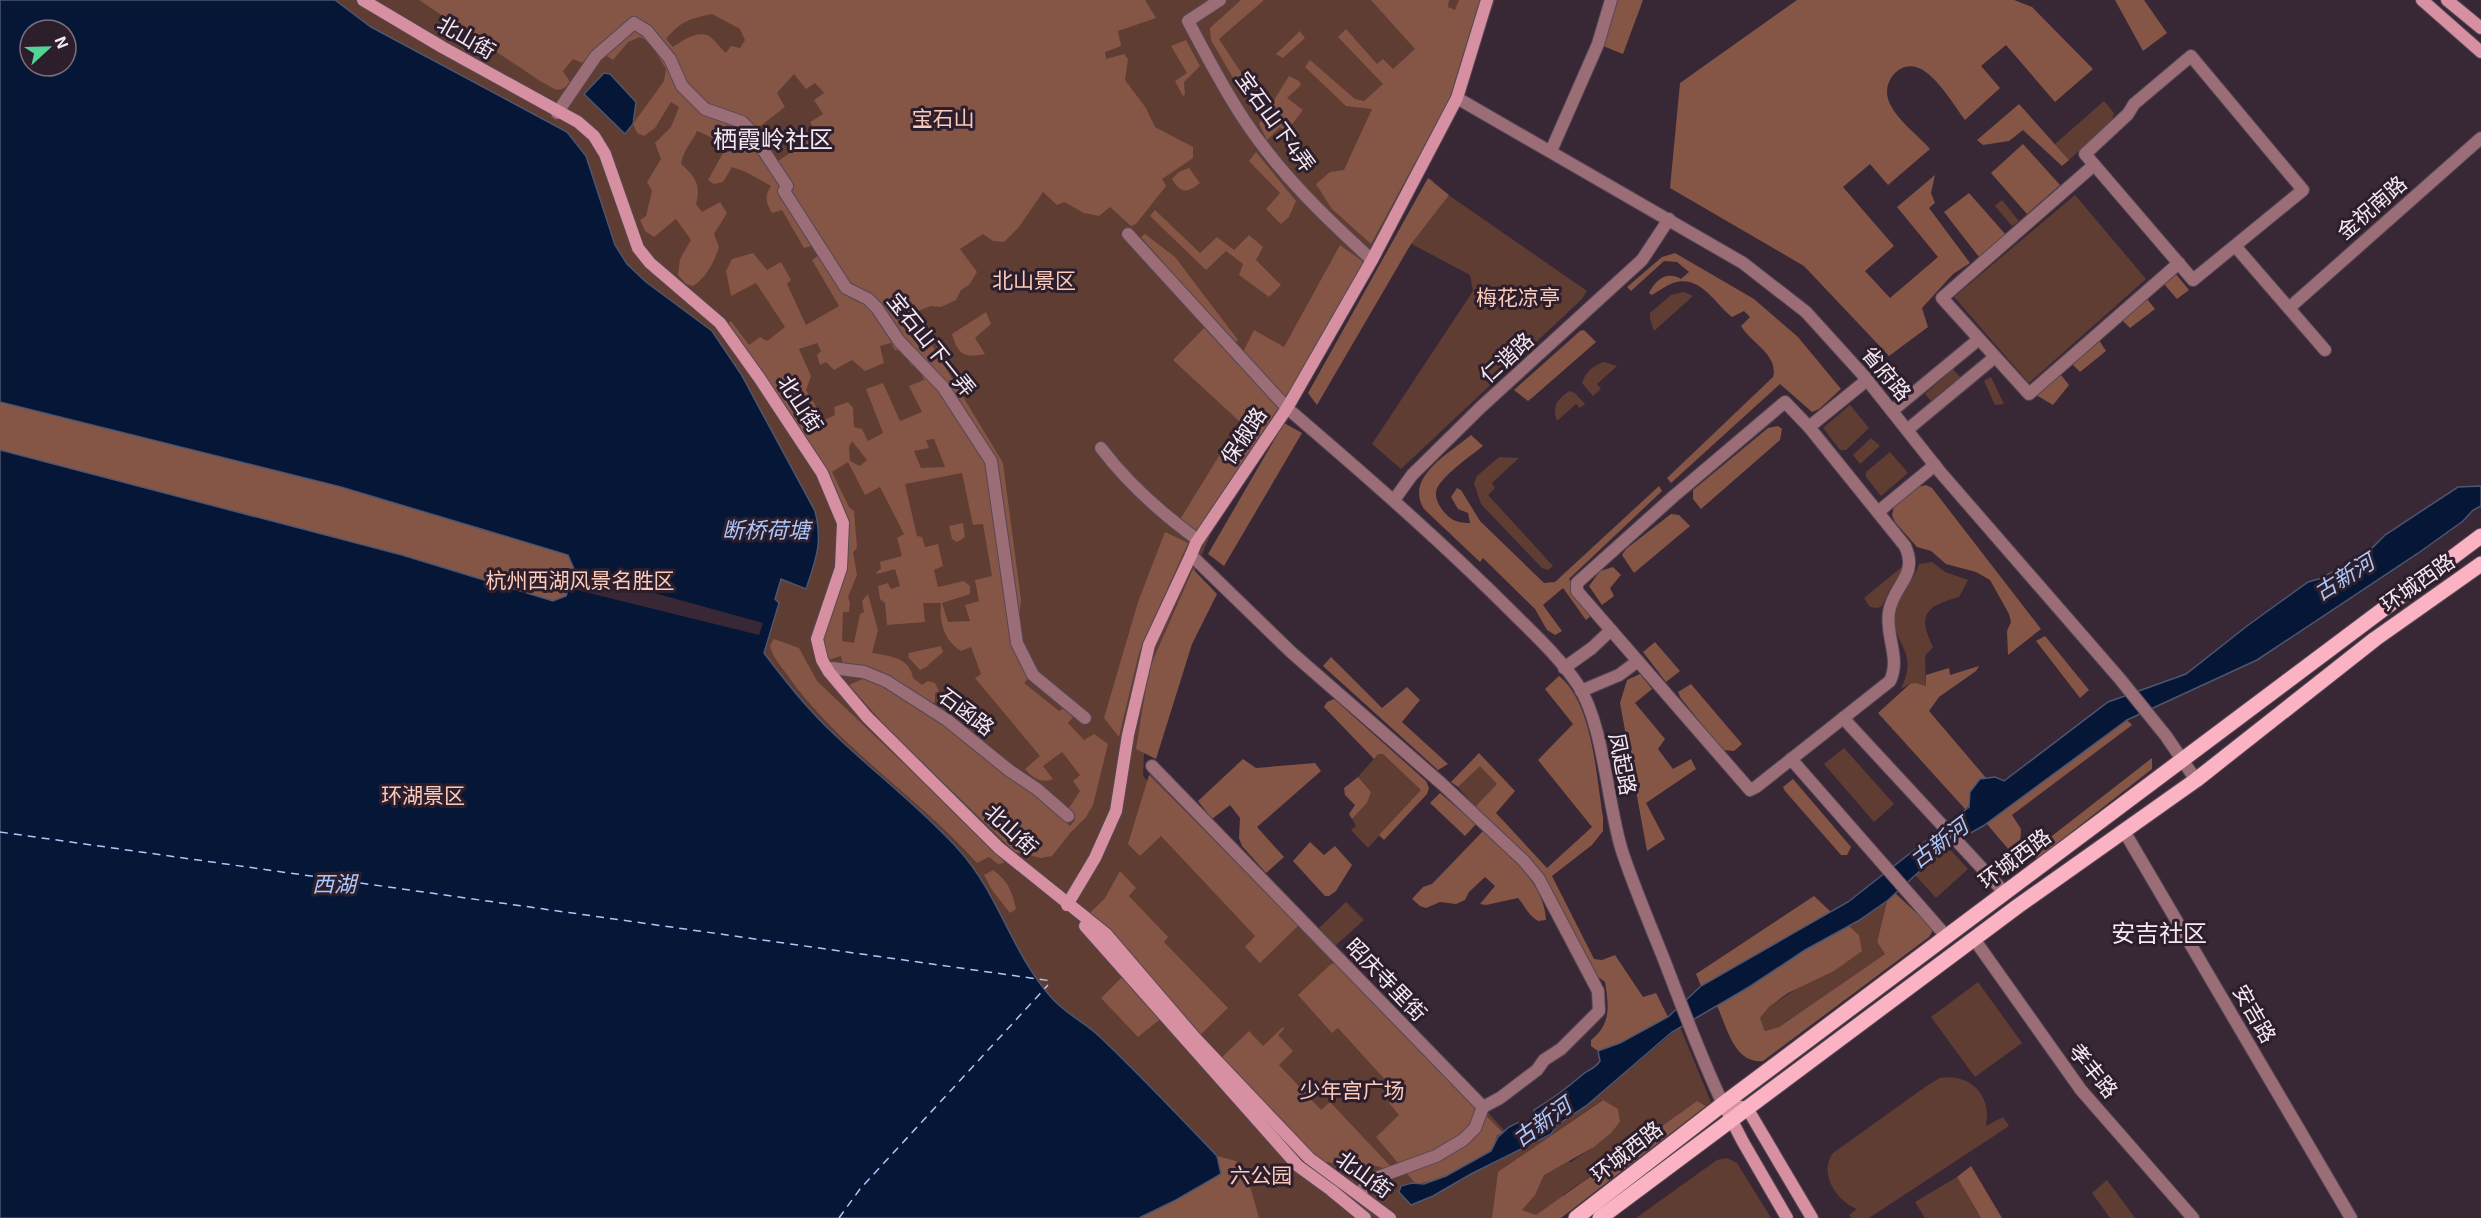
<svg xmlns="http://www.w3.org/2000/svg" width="2481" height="1218" font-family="'Exo 2','Noto Sans SC',sans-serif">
	<rect width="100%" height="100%" fill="#382836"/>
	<!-- green -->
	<g fill="#5f3d32" fill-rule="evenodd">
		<path d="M0 0H1495L1465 83 1409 204 1380 258 1212 531 1185 594 1146 710 1143 776 1148 781 1152 766 1483 1107 1521 1149 1551 1134 1557 1125 1586 1106 1680 1027 1711 1102 1706 1106 1697 1101 1563 1195 1561 1218H0ZM30 30H66V66H30ZM1602 1100 1620 1122C1607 1139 1589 1150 1571 1162L1525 1154Z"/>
		<path d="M2104 101 2114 113 2112 120 2069 160 2055 144Z"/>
		<path d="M1428 178 1432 180 1437 187 1587 291 1582 299 1401 469 1372 444 1473 291 1470 275 1404 240Z"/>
		<path d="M2075 195 2146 279 2029 383 1954 297Z"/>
		<path d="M2002 200 2019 221 2012 226 1995 206Z"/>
		<path d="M1684 292 1693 296 1654 331 1650 319V313L1671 295Z"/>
		<path d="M1604 362 1617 366 1597 384 1601 389 1593 396 1582 383C1586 371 1593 366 1604 362Z"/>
		<path d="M1953 369 1960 377 1931 401 1925 394Z"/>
		<path d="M1991 377 2004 404 1995 405 1984 381Z"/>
		<path d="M1569 391 1575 393 1585 404 1580 408 1576 404 1557 421C1552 406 1557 400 1569 391Z"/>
		<path d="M1850 405 1869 428 1846 450H1840L1823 428Z"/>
		<path d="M1871 438 1880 446 1860 464 1853 455Z"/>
		<path d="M1890 452 1908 473 1881 496 1866 477V472Z"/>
		<path d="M1499 457 1519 458 1492 483 1495 488 1488 495 1553 566 1548 570 1542 568 1481 504 1474 483 1477 476Z"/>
		<path d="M1932 562 1945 572 1968 580 1959 597C1926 606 1917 614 1933 647L1925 656 1926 686 1910 684 1901 689C1920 649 1892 647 1895 614 1897 596 1914 581 1919 564Z"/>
		<path d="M1903 566 1901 575 1890 589 1882 606 1878 608 1870 607 1864 598Z"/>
		<path d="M1844 748 1894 804 1874 822 1824 764Z"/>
		<path d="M1383 753 1422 790 1368 848 1351 830 1356 826 1352 819 1367 803 1370 792 1358 777 1378 754Z"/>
		<path d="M1480 765 1498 784 1475 807 1458 787Z"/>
		<path d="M1947 846 1968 869 1936 898 1915 875Z"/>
		<path d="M1887 901 1877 942 1885 954 1779 1027 1765 1031 1760 1018 1769 1007 1810 980 1859 935 1849 926Z"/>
		<path d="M1346 902 1364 920 1335 946 1319 928Z"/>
		<path d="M1978 982 2022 1043 1975 1077 1931 1017Z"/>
		<path d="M1940 1078C1971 1073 1992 1096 1986 1126L2003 1117 2009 1126 1869 1218H1851L1849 1215 1857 1209C1837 1201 1818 1174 1833 1153L1928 1085Z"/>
		<path d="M1727 1158 1737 1163 1771 1218H1636L1717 1160Z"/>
		<path d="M1957 1177 1981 1218H1925L1915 1202Z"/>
		<path d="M2107 1180 2135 1218H2110L2092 1193Z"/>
	</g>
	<!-- forest -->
	<g fill="#855546" fill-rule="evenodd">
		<path d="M419 0H1145L1156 18 1118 31 1121 46 1105 52 1106 59 1124 54 1128 59 1125 80 1146 108 1155 127 1193 147V158L1162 179 1166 186 1136 224 1131 226 1110 207 1099 216 1084 213 1064 202 1057 205 1043 192 1019 227 1004 242 993 241 983 234 960 249 977 272 969 285 961 290 956 300 941 307 931 306 918 311V322L1003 463 1021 600 1019 619 1023 640 1013 644 1028 675V679L1024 683 1059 711 1064 708 1073 717 1068 723 1084 740 1094 734 1108 744 1093 805 1086 817 1071 832 1052 856 1041 858 1015 852 889 730 849 685 865 678C908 695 945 724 982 752 1012 775 1044 798 1070 826L1075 820 1069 808 1080 791 1073 781 1080 775 1062 752 1043 766 1053 779C1041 784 1033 778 1025 769L1040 756 975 678 981 674 971 647 961 651C944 641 939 622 941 603H923L925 622 887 625 885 603 880 599 878 586 888 583 891 589 900 586 895 569 877 574 876 572 881 569 880 562 902 556 897 538 904 534 880 487 865 495 848 462 832 472 849 507 854 511 857 548 853 552 857 575 848 597 850 603 849 612H843L842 641 854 643 860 614 864 612 862 601 868 594 878 630 872 653C889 656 910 657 913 678L922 685 928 681 935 683 939 691 935 693V702L931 704 843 665 841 656C830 659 826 664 816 655L845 568 830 485 721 329 731 321 749 345 760 337 767 341 785 327 756 283 731 296 726 271 732 259 753 253 767 270 781 262 791 280 787 284 806 325 839 306 812 260 819 255 815 245 804 248 782 210 772 213C766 202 764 197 771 186L746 172 732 167 723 182 714 184 708 180 723 153 732 151 736 132 733 127 727 125 715 139 697 131C692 143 683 150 681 164 696 177 701 185 696 204L702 212 720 202 727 213 714 234 719 247C714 262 707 277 693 286L686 284 678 275 680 259 691 240 676 219 654 237 645 231 640 220 646 216 652 191 647 182 661 159 655 143 671 127 679 107 671 102 655 128 644 136 637 133 633 124 664 81 666 69 650 43 640 37 628 42 613 60 596 49 582 63 573 59 563 71 570 82C559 96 554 88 540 81ZM712 14 740 29 745 40 740 48 731 46 726 53C720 48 715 40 709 36 697 30 682 41 673 47L666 39C681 21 689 19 712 14ZM794 74 806 89 815 83 824 93 814 100 823 114 810 122 817 135 775 163 754 131 785 107 777 93ZM817 343 821 351 817 355 820 365 826 362 834 370 852 360 865 371 884 363 880 346 891 343 895 350 903 351 911 365 918 366 924 380 909 386 922 412 900 421 883 383 866 389 883 433 868 441 862 429 854 427 853 408 848 402 834 407 835 415 824 420 806 390 811 376 799 349ZM934 439 945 467 921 468 914 451 929 448 926 440ZM852 441 867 460 860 466 850 461 849 447ZM962 473 973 525 983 524 992 576 975 580 979 601 965 605 970 621 948 622 942 603 970 594V586L964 581 938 587 934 570 943 566 938 544 925 547 922 537 917 536 905 484Z"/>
		<path d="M1241 0H1264L1219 39 1254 92 1247 102 1211 40 1210 28Z"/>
		<path d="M1371 0H1449L1448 7 1455 10 1459 0H1480L1449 100 1371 244 1332 209 1316 184 1330 172 1344 170 1372 109 1346 106 1305 67 1310 60 1355 99 1364 101 1383 84 1338 37 1346 29 1377 64 1383 59 1393 69 1415 49Z"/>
		<path d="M1611 0H1643L1623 54 1598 44Z"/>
		<path d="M1797 0H2014L2032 7 2093 69 2055 102 2006 45 1981 66 2000 88 1965 120C1953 104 1940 81 1923 70 1901 56 1879 83 1890 104 1898 121 1918 135 1930 149L1888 185 1870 164 1843 187 1894 246 1865 271 1890 298 1938 257 1897 207 1935 175 1931 193 1935 203 1929 208 1970 263 1953 274 1922 308 1928 327 1889 356 1804 266 1670 188 1680 83Z"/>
		<path d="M2115 0H2144L2167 33 2143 51Z"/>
		<path d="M1300 31 1305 38 1283 58 1276 54Z"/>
		<path d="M1186 40 1200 66 1184 82 1185 94 1183 96 1175 81 1187 73 1171 46Z"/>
		<path d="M1289 76 1299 81 1301 85 1287 98 1303 110 1286 132 1280 127 1267 140 1259 124Z"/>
		<path d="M2019 104 2069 160 2062 166 2023 130 2009 141 1983 145 1977 140Z"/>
		<path d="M2023 144 2060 185 2027 214 1991 173Z"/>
		<path d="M1256 152 1296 201 1289 217 1281 224 1266 209 1280 193 1249 161Z"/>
		<path d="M1189 168 1200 183C1187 193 1181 194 1172 179L1179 172Z"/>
		<path d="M1428 178 1449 195 1411 244 1317 405 1308 393Z"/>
		<path d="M1969 193 2006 235 1979 257 1944 212Z"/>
		<path d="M1155 210 1200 253 1217 237 1234 250 1249 235 1263 247 1256 260 1281 285 1269 297 1239 275 1243 264 1226 251 1206 270 1150 216Z"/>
		<path d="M1145 234 1175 257 1238 340 1234 343 1141 237Z"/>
		<path d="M1340 245 1365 263 1287 397H1283L1242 354 1254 330 1284 347Z"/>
		<path d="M1675 253 1754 299 1798 337 1841 389 1819 409 1812 412 1780 384 1671 483 1667 478 1773 377C1779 355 1751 343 1741 326L1750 317 1744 311 1732 317C1714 303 1700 274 1673 283 1665 286 1659 291 1652 295L1649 293C1656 279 1667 271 1681 279L1689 272 1677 262 1664 261 1631 291 1627 287 1662 257Z"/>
		<path d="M2175 273 2189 290 2177 299 2164 284Z"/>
		<path d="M2147 299 2155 309 2130 328 2122 320Z"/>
		<path d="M986 312 991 324 975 338 985 354C964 358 958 355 952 334Z"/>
		<path d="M1204 328 1279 407 1196 532 1179 521 1240 422 1173 360Z"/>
		<path d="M1584 330 1596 342 1533 397 1528 401 1514 390 1580 331Z"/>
		<path d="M2099 340 2106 351 2080 372 2072 364Z"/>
		<path d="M2061 375 2069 385 2053 405 2036 395Z"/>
		<path d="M0 402 341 487 568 555 575 571 566 596 553 601 402 555 0 450Z"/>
		<path d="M1284 423 1302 433 1224 566 1208 554Z"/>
		<path d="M1778 426 1782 429 1780 440 1701 509 1693 499V490L1768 428Z"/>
		<path d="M1471 435 1483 446C1472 455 1438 478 1436 492 1435 499 1440 508 1445 513 1452 521 1459 523 1470 523L1468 513 1458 509 1451 497 1457 488 1461 490 1480 521 1544 583 1555 582 1659 486 1662 491 1569 579 1593 614 1586 620 1563 588 1543 605 1562 631 1555 635 1547 630 1535 609 1483 558 1480 562 1424 509C1404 477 1450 453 1471 435Z"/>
		<path d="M1926 485 1932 488 2041 629 2008 655 2007 631 2011 622 2009 614 1990 580 1976 572 1946 564 1931 551 1917 547 1895 522 1892 515 1894 507 1918 487Z"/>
		<path d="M1671 514 1679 515 1690 526 1634 573 1622 555 1626 549Z"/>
		<path d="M963 523 965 537 957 542 952 539 949 526Z"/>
		<path d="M1165 532 1188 543 1139 653 1119 737 1104 718 1138 602Z"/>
		<path d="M1613 567 1621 575 1610 588 1614 596 1602 605 1589 586 1600 571Z"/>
		<path d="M1193 569 1217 594 1192 644 1156 759 1136 749 1149 669Z"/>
		<path d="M2045 636 2089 690 2080 698 2036 641Z"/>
		<path d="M774 639 799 648 817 681 1002 857 1004 863 998 864 989 857 977 863C918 797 840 749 788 676 781 666 772 657 770 645Z"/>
		<path d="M1655 642 1680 671 1666 682 1643 652Z"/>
		<path d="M941 646 943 652 926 667 920 670 908 657 909 653Z"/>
		<path d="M1331 657 1382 708 1407 687 1420 700 1402 722 1448 764 1438 770 1323 666Z"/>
		<path d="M1979 666 1976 671 1939 697 1929 711 1992 785 1991 789 1965 809 1878 713 1910 684 1916 683 1926 686V675L1949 668 1950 675Z"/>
		<path d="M1640 674 1652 689 1635 703 1665 739 1658 749 1673 769 1691 759 1696 769 1646 803 1665 839 1647 851 1620 703 1627 680Z"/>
		<path d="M1559 676C1593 703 1596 776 1603 817V831L1592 845 1552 876 1594 959 1602 960 1615 955 1643 997 1656 993 1668 1017 1620 1043 1598 1051 1591 1046V1040C1611 1024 1609 1007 1605 982L1598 977 1589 962 1543 875 1475 807 1497 784 1480 766 1458 787 1451 782 1479 753 1515 791 1496 813 1547 868 1592 827 1538 760 1573 724 1545 689Z"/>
		<path d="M1691 684 1742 744 1734 751 1723 750 1720 747 1680 697 1678 692Z"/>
		<path d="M1334 699 1426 781 1429 788 1427 794 1384 840 1379 835 1421 790 1383 754H1378L1374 759 1324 707 1327 702Z"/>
		<path d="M2127 720 2132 725 2012 815 2021 829 2020 845 2010 851 1986 823Z"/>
		<path d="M2152 758V769L2037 859 2030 853Z"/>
		<path d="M1243 759 1256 768 1315 763 1321 771 1257 827 1284 857 1266 873 1242 846 1239 838 1240 818 1230 805 1212 819 1198 801Z"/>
		<path d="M1149 775 1299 925 1260 963 1245 947 1255 936 1161 836 1140 856 1128 844Z"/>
		<path d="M1358 777 1371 792 1367 803 1352 819 1349 814 1355 805 1345 795 1344 788Z"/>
		<path d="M1793 779 1851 847 1847 855H1841L1785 791 1783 787Z"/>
		<path d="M1440 793 1476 824 1465 836 1430 803Z"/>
		<path d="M1483 831C1508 856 1544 881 1546 920L1538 921C1526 913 1526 907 1518 898L1486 905 1480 904 1495 886 1485 877 1469 892 1465 900 1456 904 1440 902 1426 908 1420 906 1412 899 1423 887 1432 884Z"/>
		<path d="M1310 842 1324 855 1335 846 1352 865 1336 891 1329 896H1325L1293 861Z"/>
		<path d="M993 870C1008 881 1012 891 1016 909L1010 913 992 890 984 875Z"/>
		<path d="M1120 871 1136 888 1129 896 1168 937 1164 942 1228 1008 1196 1039 1085 918 1105 898Z"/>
		<path d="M1895 893 1934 929 1929 937 1763 1061C1734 1064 1727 1027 1717 1006L1805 950 1849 926 1859 935 1862 951 1834 971 1788 993 1769 1007 1760 1018 1765 1031 1779 1027 1885 954 1877 942 1887 901Z"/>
		<path d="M1814 896 1831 912 1701 986 1696 974Z"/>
		<path d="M1336 963 1503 1133 1497 1135C1495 1141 1493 1149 1489 1152 1474 1163 1432 1185 1415 1183L1376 1137 1399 1115 1389 1103 1398 1094 1338 1028 1332 1033 1298 995 1331 964Z"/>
		<path d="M1122 977 1160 1019 1138 1037 1101 998Z"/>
		<path d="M1283 1027 1284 1029 1278 1035 1293 1051 1279 1065 1321 1110 1330 1102 1395 1171 1372 1165 1336 1164 1309 1158 1218 1061 1249 1031 1263 1046Z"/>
		<path d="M1603 1100 1618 1109 1620 1122 1611 1133 1594 1147 1544 1175 1535 1195 1522 1210 1536 1215 1697 1101 1706 1106 1561 1218H1492L1498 1172Z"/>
		<path d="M1217 1156 1236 1161 1247 1176 1259 1218H1139L1176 1200 1220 1174Z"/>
		<path d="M1971 1166 2002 1218H1981L1957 1177Z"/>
	</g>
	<!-- water -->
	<g fill="#061637" stroke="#4d556f" stroke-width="1.5" fill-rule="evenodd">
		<path d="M0 0H335L371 27 567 132 586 156 615 245 627 264 646 282 712 331 741 374 815 511C823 543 816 559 806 589L781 579 775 599 779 603 764 653C786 682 808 710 835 735 876 774 921 808 959 850 998 893 1012 953 1050 996 1063 1012 1084 1022 1099 1036 1140 1075 1178 1115 1217 1156L1221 1174 1176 1200 1139 1218H0V450L402 555 553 601 566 596 575 571 568 555 341 487 0 402ZM30 30H66V66H30Z"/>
		<path d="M604 73 610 74 636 102 633 124 625 134 584 94Z"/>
		<path d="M2481 486V506L2473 510 2463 521 2417 554 2257 660 2127 720 1983 826 1947 846 1887 901 1858 921 1805 950 1749 987 1672 1032 1586 1106 1557 1125 1551 1134 1471 1174 1433 1196 1411 1205 1399 1192 1401 1186 1412 1183 1424 1184 1446 1176 1491 1151 1498 1137 1509 1127 1519 1122 1524 1124 1532 1120 1534 1110C1552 1099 1566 1089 1582 1075 1589 1069 1595 1069 1600 1061L1598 1051 1620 1043 1668 1017 1701 986 1848 902 1969 807 1970 792 1980 779 1995 777 2004 781 2108 702 2186 674 2247 626 2308 582 2319 579 2344 566 2361 553 2372 548 2385 535 2458 487Z"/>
	</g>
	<!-- pier -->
	<path fill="#382836" d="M575 571 763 623 759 635 569 588Z"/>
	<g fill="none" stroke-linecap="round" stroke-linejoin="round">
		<!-- ferry -->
		<g stroke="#acc8fb" stroke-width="1.5" stroke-dasharray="8 6" stroke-linecap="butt">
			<path d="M0 832 1052 981"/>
			<path d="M839 1218 860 1189 1048 985"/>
		</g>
		<!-- minor casing -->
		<g stroke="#564754" stroke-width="14">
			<g id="minor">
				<path d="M1220 0 1188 21C1206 55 1224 90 1245 121 1280 174 1326 218 1372 260"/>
				<path d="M2191 56 2303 190 2193 280 2085 154 2128 114 2134 104Z"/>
				<path d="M557 113 596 56 634 23 647 31 670 59 682 86 705 109 742 122 750 130 787 186 784 191 846 288 868 299 877 308 899 341 943 387 991 461 1017 643 1033 675 1085 718"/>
				<path d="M1551 151 1598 44 1611 0"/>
				<path d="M2094 165 1942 298 2029 394 2179 263"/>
				<path d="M1128 234 1287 408"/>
				<path d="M2235 246 2325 350"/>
				<path d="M2289 308 2481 138"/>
				<path d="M1785 402 1809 427 1905 546C1919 576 1893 585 1889 612 1885 636 1901 658 1890 681L1756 787 1750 790 1577 591V583L1674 496Z"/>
				<path d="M1892 411 1979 339"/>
				<path d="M1809 427 1867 380"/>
				<path d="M1907 430 1995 357"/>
				<path d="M1101 448C1129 485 1161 513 1198 540"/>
				<path d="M1394 500 1412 475 1481 407 1642 260 1669 219"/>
				<path d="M1878 512 1935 465"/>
				<path d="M1191 555 1291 652 1442 784 1524 861 1539 879 1598 991 1599 1011 1561 1049 1544 1060 1537 1070 1500 1098 1483 1107"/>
				<path d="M1564 668 1592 648 1611 630"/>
				<path d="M829 672 832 668 864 672 886 681 947 720 1010 771 1037 789 1068 816"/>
				<path d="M1581 691 1619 675 1638 661"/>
				<path d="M1843 718 2004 892"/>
				<path d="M1791 759 1946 936"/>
				<path d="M1152 766 1483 1107 1475 1128 1463 1140 1436 1156 1373 1179 1359 1193"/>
				<path d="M2124 831 2351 1218"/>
				<path d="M1974 939 2081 1090 2193 1218"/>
			</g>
		</g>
		<!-- tertiary casing -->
		<g stroke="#564754" stroke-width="14">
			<g id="tertiary">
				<path d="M1457 98 1743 263 1806 312 1864 376 1941 473 2120 679 2166 736 2196 780"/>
				<path d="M1287 408C1364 474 1440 540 1512 612 1535 635 1560 658 1578 685 1604 725 1607 803 1622 851 1634 887 1649 922 1663 957 1682 1006 1700 1056 1723 1104"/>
			</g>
		</g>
		<!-- secondary casing -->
		<g stroke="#564754" stroke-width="14">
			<g id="secondary">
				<path d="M363 0 442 47 578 122 594 136 605 154 638 248 650 263 720 323 760 379 822 473 843 523 841 568 817 639 822 660 829 672 867 717 999 848 1106 934 1196 1039 1309 1158 1390 1218"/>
				<path d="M2422 0 2481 52"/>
				<path d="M2447 0 2481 28"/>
				<path d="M1067 905 1095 858 1116 811 1128 735 1149 645 1191 555 1196 543 1287 408 1372 260 1457 98 1487 0"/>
				<path d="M1085 926 1298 1166 1331 1190 1365 1218"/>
				<path d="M1723 1104 1747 1108 1812 1218"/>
				<path d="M1728 1113 1743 1142 1787 1218"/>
			</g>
		</g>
		<!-- primary casing -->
		<g stroke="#564754" stroke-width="17">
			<g id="primary">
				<path d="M1576 1218 1723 1104 2481 536"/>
				<path d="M1600 1218 2018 906 2196 780 2375 639 2481 564"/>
			</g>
		</g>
		<!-- minor -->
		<use href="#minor" stroke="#9a6d77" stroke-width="12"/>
		<!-- tertiary -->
		<use href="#tertiary" stroke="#9a6d77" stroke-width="12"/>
		<!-- secondary -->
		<use href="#secondary" stroke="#d790a1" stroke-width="12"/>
		<!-- primary -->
		<use href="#primary" stroke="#fbb2c2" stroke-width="15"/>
	</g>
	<g text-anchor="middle" stroke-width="6" stroke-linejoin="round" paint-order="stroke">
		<!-- street labels -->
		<g font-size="21" fill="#f4e9f3" stroke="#2d1e2c">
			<text transform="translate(466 38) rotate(30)" y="7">北山街</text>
			<text transform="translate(1275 122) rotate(54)" y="7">宝石山下4弄</text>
			<text transform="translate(2372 208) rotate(-41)" y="7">金祝南路</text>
			<text transform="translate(931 345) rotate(51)" y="7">宝石山下一弄</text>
			<text transform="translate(1507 358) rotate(-42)" y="7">仁谐路</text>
			<text transform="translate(1886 374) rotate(50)" y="7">省府路</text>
			<text transform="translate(800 404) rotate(57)" y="7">北山街</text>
			<text transform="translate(1244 436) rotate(-56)" y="7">保俶路</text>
			<text transform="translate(2418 583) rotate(-35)" y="7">环城西路</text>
			<text transform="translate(966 712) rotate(37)" y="7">石函路</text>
			<text transform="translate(1622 764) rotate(79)" y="7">凤起路</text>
			<text transform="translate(1011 830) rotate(43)" y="7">北山街</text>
			<text transform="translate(2015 859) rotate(-37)" y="7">环城西路</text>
			<text transform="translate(1386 980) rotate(46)" y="7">昭庆寺里街</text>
			<text transform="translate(2254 1014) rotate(60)" y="7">安吉路</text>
			<text transform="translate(2093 1071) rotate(51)" y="7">孝丰路</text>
			<text transform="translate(1627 1152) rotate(-38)" y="7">环城西路</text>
			<text transform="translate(1364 1175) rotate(36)" y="7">北山街</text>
		</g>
		<!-- park labels -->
		<g font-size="21" fill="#fbcbbc" stroke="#2d1e2c">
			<text x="943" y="126">宝石山</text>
			<text x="1034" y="288">北山景区</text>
			<text x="1518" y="305">梅花凉亭</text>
			<text x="580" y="588">杭州西湖风景名胜区</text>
			<text x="423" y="803">环湖景区</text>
			<text x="1352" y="1098">少年宫广场</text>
			<text x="1261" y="1183">六公园</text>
		</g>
		<!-- water labels -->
		<g font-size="22" font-style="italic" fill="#acc8fb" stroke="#2d1e2c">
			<text x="766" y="538">断桥荷塘</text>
			<text transform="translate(2344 577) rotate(-32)" y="8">古新河</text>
			<text transform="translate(1939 843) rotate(-37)" y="8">古新河</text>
			<text x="334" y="892">西湖</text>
			<text transform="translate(1542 1122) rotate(-36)" y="8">古新河</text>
		</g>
		<!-- quarter labels -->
		<g font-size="24" fill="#f4e9f3" stroke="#2d1e2c">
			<text x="773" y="148">栖霞岭社区</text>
			<text x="2159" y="942">安吉社区</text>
		</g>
	</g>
	<!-- north arrow -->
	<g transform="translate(48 48) rotate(68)"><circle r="28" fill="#2d1e2c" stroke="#7d6f7c" stroke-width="1.5"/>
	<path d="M0-4.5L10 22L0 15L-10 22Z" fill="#53d396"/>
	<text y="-9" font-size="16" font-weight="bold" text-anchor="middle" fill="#f4e9f3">N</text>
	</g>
</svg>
